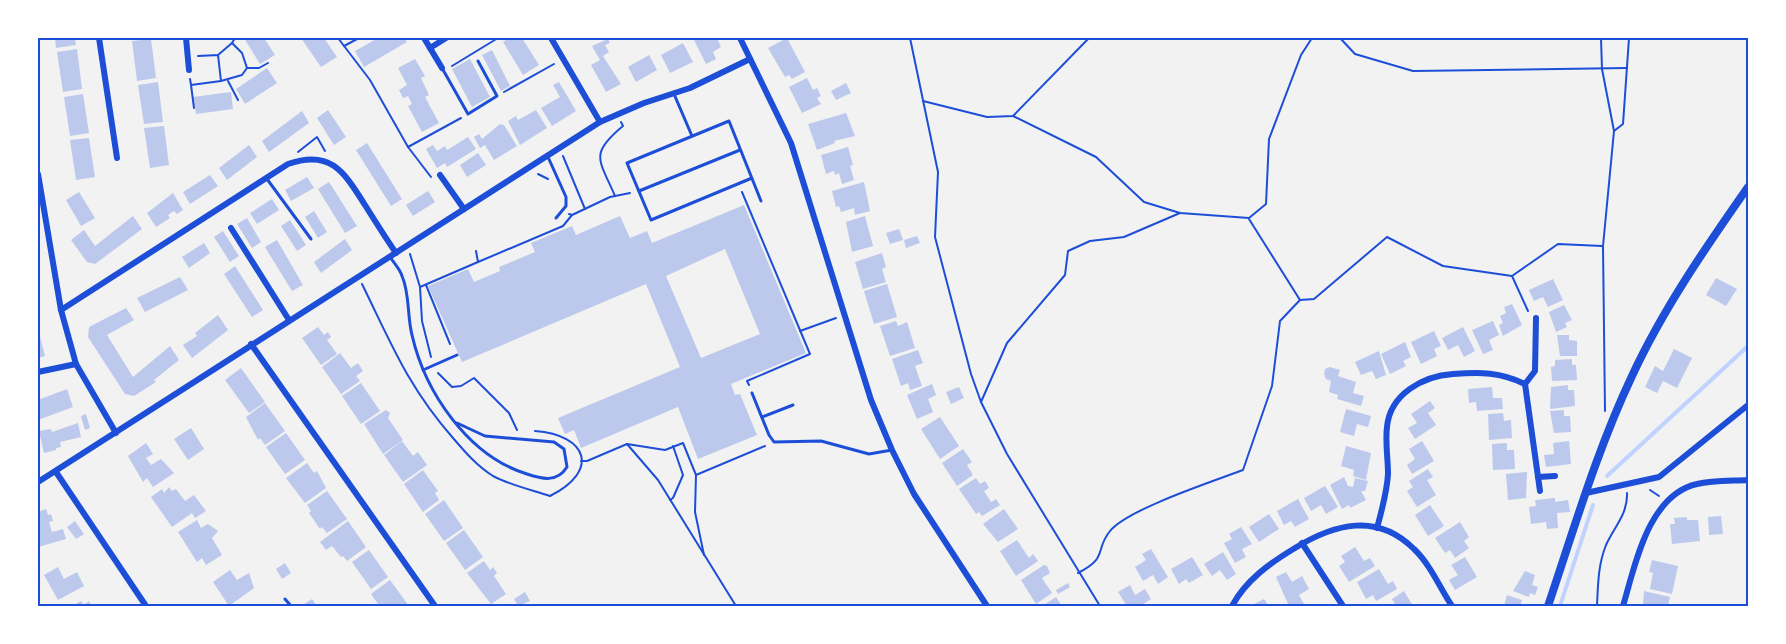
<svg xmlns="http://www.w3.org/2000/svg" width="1786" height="644" font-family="'Golos Text',sans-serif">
	<rect width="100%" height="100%" fill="#f2f2f2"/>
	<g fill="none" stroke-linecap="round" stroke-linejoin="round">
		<!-- stream -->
		<g stroke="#bfd3fe" stroke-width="4">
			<path d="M1607 476 1748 346"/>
			<path d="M1560 606 1593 505"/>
		</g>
	</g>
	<!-- building -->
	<g fill="#bdc9ec" fill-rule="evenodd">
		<path d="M55 38H75L76 45 56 48Z"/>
		<path d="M244 38H264L275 55 260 64Z"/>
		<path d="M301 38H324L337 57 321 67Z"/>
		<path d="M378 38H404L407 42 364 67 355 51Z"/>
		<path d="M509 38H522L539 65 523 75 503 42Z"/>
		<path d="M693 38H717L721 47 713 52 716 59 706 64Z"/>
		<path d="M787 38 805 72 792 79 789 75 785 77 768 48Z"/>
		<path d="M151 39 156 78 137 81 132 41Z"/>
		<path d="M608 39 610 43 605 45 609 52 603 56 621 84 606 92 591 65 600 60 592 46Z"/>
		<path d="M683 43 693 62 670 73 661 55Z"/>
		<path d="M77 49 82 89 63 92 57 52Z"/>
		<path d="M492 50 510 86 501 91 482 55Z"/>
		<path d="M649 55 657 70 636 82 628 67Z"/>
		<path d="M415 59 425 76 421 78 429 95 425 97 439 123 422 132 408 106 412 104 408 96 403 98 399 90 407 85 398 68Z"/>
		<path d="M470 59 490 97 472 107 452 69Z"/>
		<path d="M267 68 277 83 245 104 236 89Z"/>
		<path d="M807 78 813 90 817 88 821 96 817 98 821 104 802 113 789 87Z"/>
		<path d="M158 82 163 122 144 124 138 85Z"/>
		<path d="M559 82 576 111 552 126 541 108 560 97 553 85Z"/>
		<path d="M846 83 851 93 836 100 831 91Z"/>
		<path d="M231 92 233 109 196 114 193 97Z"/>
		<path d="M83 94 89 133 70 136 64 97Z"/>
		<path d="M328 110 346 137 334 145 317 118Z"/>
		<path d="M536 110 547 128 520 145 508 121 516 116 518 120Z"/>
		<path d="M302 111 309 123 269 152 262 141Z"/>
		<path d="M846 113 855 136 834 141 835 143 817 150 808 124Z"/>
		<path d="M500 124 504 125 517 146 494 160 485 145 480 148 474 137 479 134 482 139Z"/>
		<path d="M164 126 169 165 150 168 144 128Z"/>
		<path d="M468 137 476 149 447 167 445 163 437 168 426 149 433 145 437 151 445 146 447 150Z"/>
		<path d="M89 138 95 177 76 180 70 140Z"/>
		<path d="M367 143 402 199 391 206 356 150Z"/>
		<path d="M249 145 257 157 227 180 219 168Z"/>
		<path d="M848 147 853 165 850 166 854 180 842 184 839 173 835 175 834 171 826 174 821 155Z"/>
		<path d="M478 153 486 165 467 177 460 165Z"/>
		<path d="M210 175 218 186 190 204 183 192Z"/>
		<path d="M307 177 314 188 291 201 285 190Z"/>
		<path d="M329 182 357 226 345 233 318 189Z"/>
		<path d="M864 182 870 211 855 215 854 208 841 212 839 206 836 207 832 191Z"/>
		<path d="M428 191 435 202 413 216 406 205Z"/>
		<path d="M79 192 95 218 81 226 66 200Z"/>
		<path d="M173 193 183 210 177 214 174 211 168 215 170 218 156 227 147 213Z"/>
		<path d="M272 199 279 210 257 224 250 213Z"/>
		<path d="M744 205 806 353 731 384 735 395 740 394 757 435 698 459 678 407 581 448 574 430 565 434 558 418 680 367 646 284 462 362 428 286 468 269 474 282 500 271 499 267 535 252 531 243 572 226 576 235 620 216 630 238 647 231 652 243ZM725 249 760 334 701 358 666 276Z"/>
		<path d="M314 211 327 232 318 238 305 217Z"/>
		<path d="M133 216 142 229 95 264 87 262 71 240 84 230 95 246Z"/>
		<path d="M865 216 873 246 852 252 846 222Z"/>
		<path d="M247 218 261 242 252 248 237 224Z"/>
		<path d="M290 220 306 245 297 251 281 226Z"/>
		<path d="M899 229 903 240 890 244 886 233Z"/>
		<path d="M223 231 239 256 230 262 214 237Z"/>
		<path d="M917 236 920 243 906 248 904 240Z"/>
		<path d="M345 239 352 250 321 273 314 262Z"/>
		<path d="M277 240 303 285 292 291 265 247Z"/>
		<path d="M204 243 210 253 189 268 182 257Z"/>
		<path d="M882 253 886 267 882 269 886 282 863 289 855 262Z"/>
		<path d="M235 266 263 310 252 317 224 274Z"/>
		<path d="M180 277 188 290 145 312 137 298Z"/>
		<path d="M1716 278 1737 289 1726 306 1706 295Z"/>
		<path d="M1553 279 1563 300 1548 307 1543 297 1534 301 1529 290Z"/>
		<path d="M887 284 897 317 874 324 864 291Z"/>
		<path d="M1512 304 1522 325 1503 336 1499 325 1503 323 1500 316 1506 313 1504 307Z"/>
		<path d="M1564 305 1572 320 1565 323 1567 327 1556 332 1549 312Z"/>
		<path d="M126 308 134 320 107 335 133 377 170 346 179 360 154 380 156 382 134 396 125 394 88 337 89 327Z"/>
		<path d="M218 315 228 330 192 358 183 345 197 336 195 333Z"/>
		<path d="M896 321 898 326 907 322 915 348 890 356 880 326Z"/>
		<path d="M1493 321 1499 335 1489 340 1493 350 1483 354 1472 330Z"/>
		<path d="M318 327 324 335 328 332 331 337 327 340 337 354 321 365 302 338Z"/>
		<path d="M1463 327 1475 351 1464 357 1458 345 1448 350 1442 338Z"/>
		<path d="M38 329 45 356 38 358Z"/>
		<path d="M1434 331 1441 346 1434 349 1437 356 1421 364 1411 342Z"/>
		<path d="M1557 335H1569V340L1577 341V356H1560Z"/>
		<path d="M1405 342 1411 357 1403 361 1406 366 1390 374 1381 354Z"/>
		<path d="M1674 349 1692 358 1677 388 1663 381 1657 393 1645 387 1655 366 1663 371Z"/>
		<path d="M918 350 923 363 915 366 922 386 910 390 908 383 901 386 892 359Z"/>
		<path d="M1379 351 1386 375 1376 379 1372 371 1361 375 1355 362Z"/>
		<path d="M340 353 351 368 358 363 363 371 356 376 360 381 341 394 322 367Z"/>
		<path d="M1572 359V365H1576L1577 380 1552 381 1551 367 1555 366V360Z"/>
		<path d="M1330 367 1340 370 1338 376 1356 382 1353 393 1364 396 1361 406 1337 399 1338 395 1329 392 1331 381 1326 379 1324 374 1325 369Z"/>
		<path d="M241 368 265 402 249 413 225 380Z"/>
		<path d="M361 383 380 411 361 424 342 396Z"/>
		<path d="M932 384 936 395 928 399 933 412 917 419 907 395Z"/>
		<path d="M1568 385V390H1574L1575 406 1550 409 1551 387Z"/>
		<path d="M959 387 964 398 951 404 946 392Z"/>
		<path d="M1492 387 1493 398H1502L1503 409 1477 411 1476 402 1469 403 1468 389Z"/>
		<path d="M67 389 73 407 38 420V400Z"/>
		<path d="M1430 401 1435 408 1428 413 1436 425 1415 439 1408 428 1417 423 1411 414Z"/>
		<path d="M265 403 285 431 265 445 260 438 258 440 246 417Z"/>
		<path d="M1346 409 1371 416 1368 427 1357 424 1354 436 1340 432Z"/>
		<path d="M386 410 390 413 388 418 403 440 383 454 364 424Z"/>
		<path d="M1564 410V416H1570L1571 432 1554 433 1550 411Z"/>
		<path d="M1503 413 1504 421 1511 420 1512 438 1489 440 1488 414Z"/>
		<path d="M86 414 90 428 85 430 81 416Z"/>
		<path d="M940 417 959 446 940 459 921 429Z"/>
		<path d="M78 423 81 437 60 442 61 447 56 448V450L44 453 39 431 51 429 52 432Z"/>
		<path d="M191 428 204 449 188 460 174 439Z"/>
		<path d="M286 433 305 460 285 474 266 447Z"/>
		<path d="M402 441 413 456 418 452 427 465 403 482 384 455Z"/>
		<path d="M1422 441 1434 461 1412 474 1407 465 1415 459 1409 449Z"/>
		<path d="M1569 441 1571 464 1546 467 1544 455 1554 454 1553 443Z"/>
		<path d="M146 443 153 454 146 458 151 465 161 459 174 473 153 487 147 478 143 482 128 456Z"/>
		<path d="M1507 443V450H1514L1515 469 1493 470 1492 444Z"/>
		<path d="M1346 446 1371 453 1366 480 1353 476 1354 470 1341 466Z"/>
		<path d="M963 449 972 462 967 465 973 475 957 486 942 463Z"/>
		<path d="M307 463 314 473 317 471 326 488 305 503 286 478Z"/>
		<path d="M1428 469 1433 477 1427 480 1436 495 1417 507 1407 491 1413 487 1409 481Z"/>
		<path d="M423 470 438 491 435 493 439 500 423 512 404 484Z"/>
		<path d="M1527 472 1526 498 1508 500 1506 474Z"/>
		<path d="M1344 477 1348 486 1353 487 1355 478 1368 481 1365 491H1361L1366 500 1350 508 1349 505 1342 509 1330 485Z"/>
		<path d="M976 478 980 484 985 481 989 488 984 491 991 502 996 499 1000 505 982 516 979 512 976 514 959 489Z"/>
		<path d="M1325 486 1338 507 1326 514 1321 505 1311 511 1304 498Z"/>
		<path d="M169 487 172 491 176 489 185 501 194 495 206 511 195 518 192 513 172 527 151 497 162 489 164 493Z"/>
		<path d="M327 491 347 519 327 533 322 527 320 529 309 513 311 511 307 505Z"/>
		<path d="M1555 498V502L1568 500 1570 512 1557 513 1558 528 1547 529 1546 522 1531 524 1529 507 1536 506 1535 500Z"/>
		<path d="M1298 499 1309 519 1295 527 1291 521 1284 525 1277 511Z"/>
		<path d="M444 500 463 528 444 541 425 514Z"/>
		<path d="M1430 505 1444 526 1428 536 1415 515Z"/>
		<path d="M46 509 48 515 51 514 53 521 49 522 52 532 63 529 66 539 38 547V512Z"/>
		<path d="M1004 509 1018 529 998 542 983 524Z"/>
		<path d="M1269 514 1279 529 1259 542 1249 527Z"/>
		<path d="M1721 516 1723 534 1709 535 1708 517Z"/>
		<path d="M1687 517V520H1698L1700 541 1672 544 1670 524H1675L1674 518Z"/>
		<path d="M197 520 201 528 208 524 218 531 212 538 222 555 206 565 202 558 197 562 178 532Z"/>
		<path d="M75 521 84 534 76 539 67 527Z"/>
		<path d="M348 521 366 547 347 561 343 556 341 557 332 546 326 550 320 542Z"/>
		<path d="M1460 522 1469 537 1464 541 1469 548 1455 558 1450 550 1445 553 1435 538Z"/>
		<path d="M1241 527 1252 544 1242 549 1246 557 1235 563 1224 543 1232 539 1229 534Z"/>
		<path d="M464 530 483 557 465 570 446 543Z"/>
		<path d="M1017 540 1029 558 1033 554 1038 561 1016 576 1000 551Z"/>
		<path d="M1355 547 1364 561 1370 558 1375 566 1349 582 1339 566 1345 562 1341 556Z"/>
		<path d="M1151 549 1168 577 1158 584 1153 575 1143 581 1135 567 1146 560 1142 554Z"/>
		<path d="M369 550 388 577 371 589 352 562Z"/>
		<path d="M1223 552 1236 574 1227 580 1220 570 1212 576 1204 564Z"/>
		<path d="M1192 557 1203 575 1189 583 1186 579 1179 584 1171 569Z"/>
		<path d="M1465 557 1477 577 1455 590 1449 580 1458 575 1451 565Z"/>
		<path d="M1652 560 1678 566 1672 594 1650 589 1653 573 1649 572Z"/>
		<path d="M484 561 490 570 493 567 497 573 494 576 506 594 491 604 467 573Z"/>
		<path d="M285 563 291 573 282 579 276 569Z"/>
		<path d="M1044 565 1047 566 1050 573 1042 578 1052 593 1036 604 1021 580Z"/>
		<path d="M58 567 64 579 77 572 84 586 58 600 44 575Z"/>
		<path d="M1379 569 1388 584 1393 581 1397 589 1376 601 1373 595 1366 599 1357 582Z"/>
		<path d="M230 570 237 580 249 573 254 588 229 606 213 582Z"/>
		<path d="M1525 571 1535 575 1532 585 1538 587 1535 595 1530 593 1529 597 1513 591Z"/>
		<path d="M1286 572 1292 582 1302 576 1309 589 1299 595 1305 606H1289L1276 577Z"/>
		<path d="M390 580 409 606 378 604 371 594Z"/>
		<path d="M1068 583 1070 587 1058 594 1056 590Z"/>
		<path d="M1130 585 1135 595 1145 589 1151 599 1142 605 1143 606H1127L1118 592Z"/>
		<path d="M1404 591 1413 606H1396L1392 599Z"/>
		<path d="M1644 591 1670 597 1668 606H1643Z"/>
		<path d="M525 592 530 601 518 606 514 599Z"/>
		<path d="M1507 595 1522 600 1520 606H1504Z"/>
		<path d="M1056 597 1062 606H1042Z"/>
		<path d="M312 599 317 606H301Z"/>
		<path d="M1264 599 1269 606H1250Z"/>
		<path d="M81 601 84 605 89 601 92 606H72Z"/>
	</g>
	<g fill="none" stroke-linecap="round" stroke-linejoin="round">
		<!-- path -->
		<g stroke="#1d4ed8" stroke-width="2">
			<path d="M338 38 370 80 408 147 431 177"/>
			<path d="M910 38 938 172 935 237 971 374 981 402 1007 454 1100 606"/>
			<path d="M1340 38 1355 54 1413 71 1627 68"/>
			<path d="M1601 38 1602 69 1614 131 1603 246 1605 411"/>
			<path d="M232 43 235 38"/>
			<path d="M344 46 359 38"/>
			<path d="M198 56 218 55 232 43 242 53 247 68 242 75 221 81 218 55"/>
			<path d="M452 66 498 38"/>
			<path d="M247 68H259L268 63"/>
			<path d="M190 79 191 85 221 81"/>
			<path d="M228 81 238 100"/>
			<path d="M191 85 194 108"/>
			<path d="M504 92 554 64"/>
			<path d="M923 101 987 117 1013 116 1089 38"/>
			<path d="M1013 116 1096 157 1144 202 1180 213 1249 218 1266 204 1269 139 1301 55 1312 38"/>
			<path d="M1614 131 1623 124 1629 38"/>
			<path d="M408 147 461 118"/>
			<path d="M298 152 317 137 325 151"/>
			<path d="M563 156 585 209"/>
			<path d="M538 174 548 179"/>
			<path d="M742 192 810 354 747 381 749 385"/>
			<path d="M615 196C599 159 589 154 623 126L621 122"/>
			<path d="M569 214 572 215 610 197 630 193"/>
			<path d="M1249 219 1300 300 1314 299 1387 237 1443 266 1512 276"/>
			<path d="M410 254 420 287 422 321 431 357"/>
			<path d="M478 262 563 226 572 215"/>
			<path d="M362 284C391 343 408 387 453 438 465 452 477 466 493 476 510 485 532 490 550 496 600 471 588 435 535 431"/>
			<path d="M426 285 450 344"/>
			<path d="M420 287 478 262 476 251"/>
			<path d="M1528 311 1512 276 1558 244 1602 246"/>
			<path d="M800 331 836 318"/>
			<path d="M438 373 452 387 461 386 474 378 509 413 517 430"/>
			<path d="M981 402 1007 343 1065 275 1068 251 1090 241 1124 237 1180 213"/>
			<path d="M627 444 665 450 683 443 696 475 695 512 704 555"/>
			<path d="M581 461H587L627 444 658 480 736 606"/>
			<path d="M696 475 765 446"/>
			<path d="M1650 490 1659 496"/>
			<path d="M670 500 673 498 683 475 673 446"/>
			<path d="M1078 573C1109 557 1094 551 1110 531 1128 509 1214 481 1243 470L1272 386 1280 321 1300 300"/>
			<path d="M1597 606C1598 585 1598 565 1606 545 1614 527 1628 514 1627 493"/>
		</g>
		<!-- service -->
		<g stroke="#1d4ed8" stroke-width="3">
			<path d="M442 68 468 114 497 96 478 61"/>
			<path d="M674 94 692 136"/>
			<path d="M548 157 566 197V206L556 218"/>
			<path d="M752 178 651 220 627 163 729 121 761 201"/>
			<path d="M267 179 311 239"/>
			<path d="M639 191 740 150"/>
			<path d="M390 257C394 263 400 269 402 276 410 294 407 316 412 335 425 392 468 456 527 474 542 479 557 483 567 467L564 449 554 442 485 436 457 423"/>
			<path d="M423 370 457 355"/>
			<path d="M752 393 769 435 774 442 821 441 869 454 892 450"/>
			<path d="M762 417 793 405"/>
			<path d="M285 599 291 606"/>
		</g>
		<!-- minor -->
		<g stroke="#1d4ed8" stroke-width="6">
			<path d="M99 38 117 158"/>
			<path d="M186 38 189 70"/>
			<path d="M424 38 442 68"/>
			<path d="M551 38 600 122"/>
			<path d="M740 38 791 143 871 400 892 450 914 494 987 606"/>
			<path d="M430 48 446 38"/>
			<path d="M38 174 61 310 76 364 116 433"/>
			<path d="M440 175 464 209"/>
			<path d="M231 228 289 320"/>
			<path d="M61 310 288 164C331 149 344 172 365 205 375 221 385 237 396 253"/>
			<path d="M1536 318 1535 371 1525 384 1540 491"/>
			<path d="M251 344 435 606"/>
			<path d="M38 372 76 364"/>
			<path d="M56 472 146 606"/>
			<path d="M1538 477 1555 476"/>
			<path d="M38 482 600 122 644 103 690 88 750 59"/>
			<path d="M1586 493 1659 477 1748 405"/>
			<path d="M1377 528C1382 510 1387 492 1388 474 1388 458 1385 442 1387 427 1390 394 1423 376 1453 374 1481 372 1500 372 1525 384"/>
			<path d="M1302 543 1343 606"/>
			<path d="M1232 606C1246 580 1270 563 1295 548 1334 524 1377 512 1414 549 1430 564 1440 588 1452 606"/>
			<path d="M1623 606C1635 566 1648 495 1697 484 1713 480 1732 481 1748 480"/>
		</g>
		<!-- tertiary -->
		<path stroke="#1d4ed8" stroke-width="8" d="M1548 606C1574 529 1597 450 1632 376 1663 309 1706 247 1748 187"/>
	</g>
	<!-- border -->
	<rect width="1786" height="644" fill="none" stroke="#ffffff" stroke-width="78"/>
	<rect x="39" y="39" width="1708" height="566" fill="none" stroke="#1d4ed8" stroke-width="2"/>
</svg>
